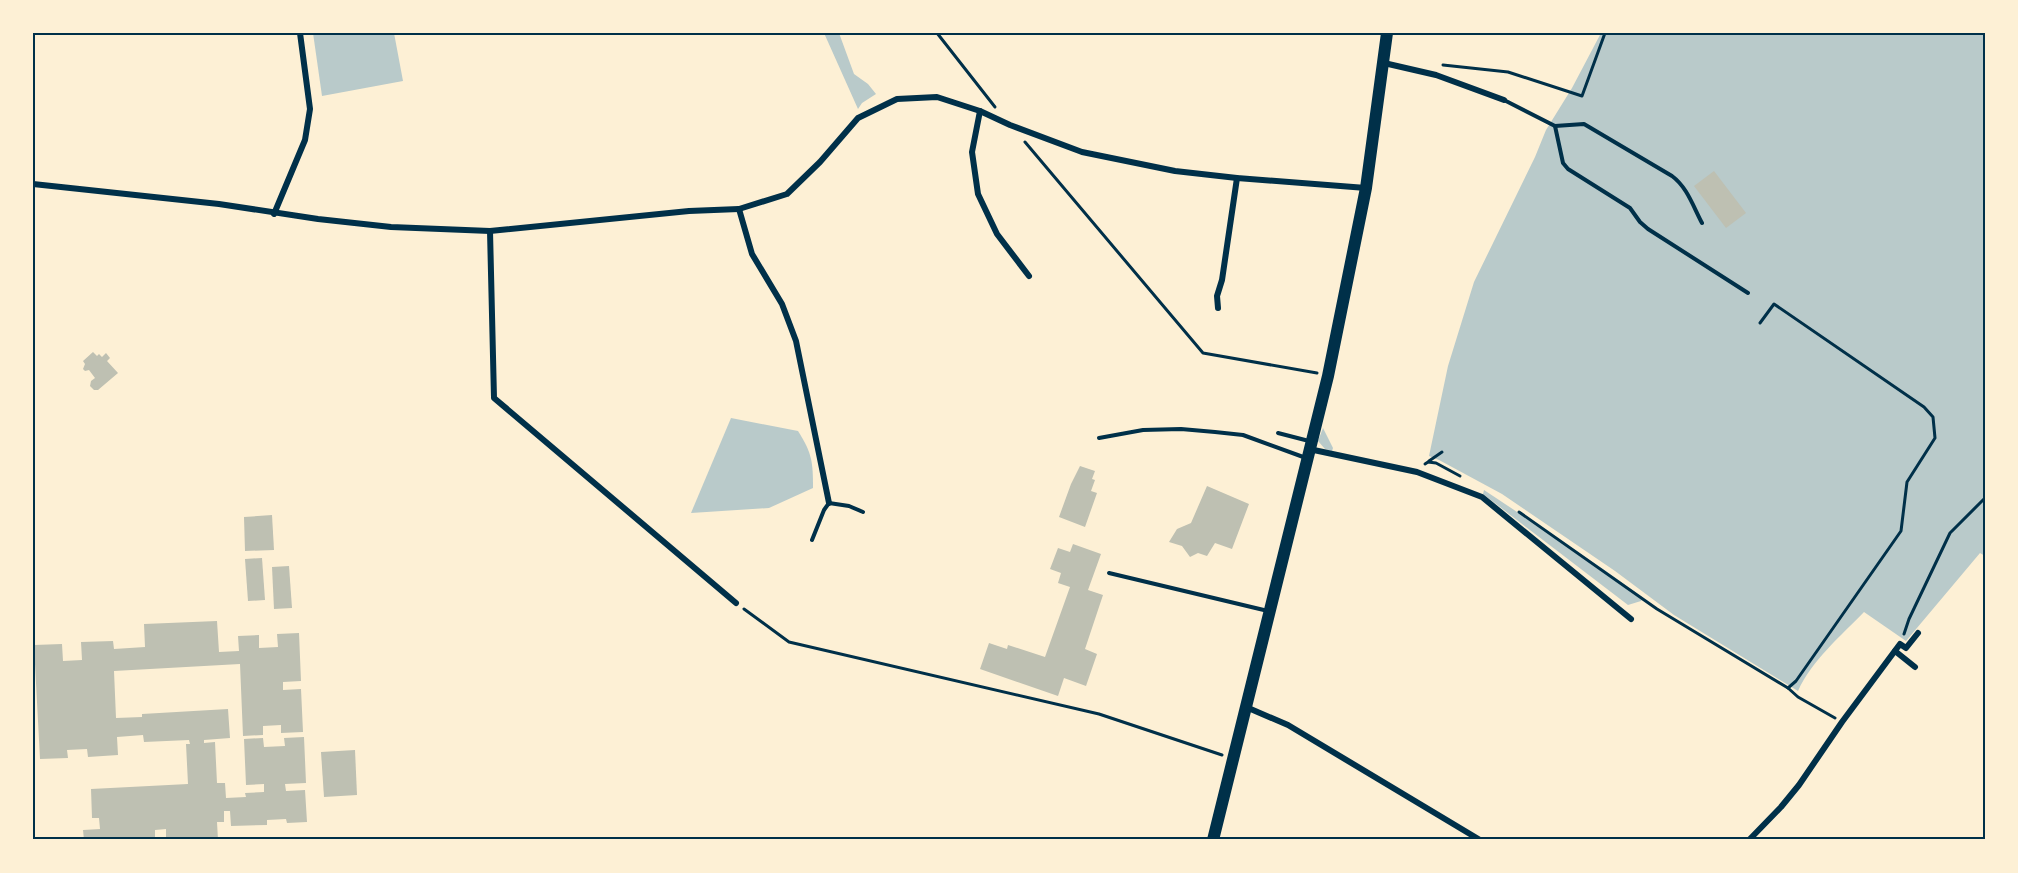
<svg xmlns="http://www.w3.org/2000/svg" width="2018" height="873" font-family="Jost,sans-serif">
	<rect width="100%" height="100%" fill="#fdf0d5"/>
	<!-- green -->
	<g fill="#b9caca">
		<path d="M313 33H394L403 81 322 96Z"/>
		<path d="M824 33H839L854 74 868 84 876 94 862 103 858 109Z"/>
		<path d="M1601 33H1985V556L1980 553 1906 641 1864 612C1841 636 1812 660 1798 691L1674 615 1615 571 1502 494 1439 460 1429 456 1448 366 1474 282 1535 157 1546 130 1572 88Z"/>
		<path d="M731 418 798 431C812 453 813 462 813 488L769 508 691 513Z"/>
		<path d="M1323 428 1333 448 1332 451 1325 449 1318 441Z"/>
		<path d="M1484 490 1603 569 1643 598 1641 601 1628 605 1483 494Z"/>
	</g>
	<!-- building -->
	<g fill="#bec0b2">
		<path d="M1714 171 1746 213 1726 228 1694 186Z"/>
		<path d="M93 352 97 356 99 354 102 357 106 353 110 358 107 361 118 373 98 390H94L90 386 91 381 95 378 89 370 85 371 83 369 85 364 83 361Z"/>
		<path d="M1080 466 1095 471 1092 479 1095 480 1091 491 1097 493 1085 527 1059 517 1071 484Z"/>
		<path d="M1207 486 1249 504 1232 549 1215 543 1207 556 1198 553 1190 557 1182 546 1169 542 1177 529 1191 523Z"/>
		<path d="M272 515 274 550 245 551 244 517Z"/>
		<path d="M1073 544 1101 554 1088 590 1103 595 1085 649 1097 654 1086 686 1064 678 1058 696 980 669 989 643 1007 649 1008 645 1045 657 1070 587 1058 583 1061 573 1050 569 1058 548 1070 552Z"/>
		<path d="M262 558 265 600 248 601 245 559Z"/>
		<path d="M289 566 292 608 274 609 272 567Z"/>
		<path d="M217 621 219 652 239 651 238 636 259 635V648L278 647 277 634 299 633 301 681 283 682V690L301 689 303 732 281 733V725L263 726V735L243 736 240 664 114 671 116 718 142 717V714L228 709 230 738 204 740V743L215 742 217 783H225L226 798 246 797 245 793 264 792V784L246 785 244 739 263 738 264 747 285 746 284 738 304 737 306 783 285 784 286 791 305 790 307 822 287 823 286 819 267 820V825L231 826 230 811H224V822H217L218 840H166V829L155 830V840H84L83 830 100 829 99 818H92L91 789 188 784 186 744H190L189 740 144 742 143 735 117 737 118 755 88 757 87 749 67 750 68 758 40 759 34 645 62 644 63 661 82 660 81 642 113 641 114 649 145 647 144 624Z"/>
		<path d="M355 750 357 795 324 797 321 752Z"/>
	</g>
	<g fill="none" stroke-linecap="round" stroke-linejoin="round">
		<!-- path -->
		<g stroke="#003049" stroke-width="3">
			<path d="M937 33 995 107"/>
			<path d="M1443 65 1508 72 1582 96 1605 33"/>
			<path d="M1025 142 1203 353 1317 373"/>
			<path d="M1760 323 1774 304 1924 407 1933 417 1935 438 1907 482 1901 531 1796 681 1788 688"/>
			<path d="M1429 461 1442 452"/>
			<path d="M1425 464 1428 462 1436 463 1460 476"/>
			<path d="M1519 512 1657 609 1788 688 1798 697 1835 718"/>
			<path d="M744 609 789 642 1099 714 1222 755"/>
			<path d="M1904 634 1909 619 1950 533 1985 498"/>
		</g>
		<!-- service -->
		<g stroke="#003049" stroke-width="4">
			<path d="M1504 100 1555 126 1584 124 1672 176C1687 187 1693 206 1702 223"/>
			<path d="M1555 126 1563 163 1568 169 1630 208 1640 222 1648 229 1748 293"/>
			<path d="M1278 433 1309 441"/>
			<path d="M1099 438 1143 430 1181 429 1215 432 1243 435 1306 458"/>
			<path d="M812 540 824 510 829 503 849 506 863 512"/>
			<path d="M1109 573 1268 611"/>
		</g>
		<!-- minor -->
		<g stroke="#003049" stroke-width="6">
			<path d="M1384 63 1436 75 1504 100"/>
			<path d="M980 111 972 152 978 194 997 234 1029 276"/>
			<path d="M33 184 219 204 318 219 391 227 490 231 689 211 739 209 787 194 820 162 858 118 897 99 937 97 980 111 1010 125 1082 152 1175 171 1237 178 1366 188"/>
			<path d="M739 209 752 254 782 304 796 341 829 503"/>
			<path d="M274 214 305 140 310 109 300 33"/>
			<path d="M490 231 494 398 736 603"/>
			<path d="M1218 308 1217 296 1222 280 1237 178"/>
			<path d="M1309 449 1417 472 1482 497 1631 619"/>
			<path d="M1895 651 1915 667"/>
			<path d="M1246 707 1288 725 1480 840"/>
			<path d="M1749 840 1781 807 1799 785 1842 722 1900 644 1906 648 1918 633"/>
		</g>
		<!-- primary -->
		<path stroke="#003049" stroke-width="12" d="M1213 840 1328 376 1366 188 1387 33"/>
	</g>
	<!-- border -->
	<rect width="2018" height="873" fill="none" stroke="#fdf0d5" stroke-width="69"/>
	<rect x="34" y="34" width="1950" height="804" fill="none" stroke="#003049" stroke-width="2"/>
</svg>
